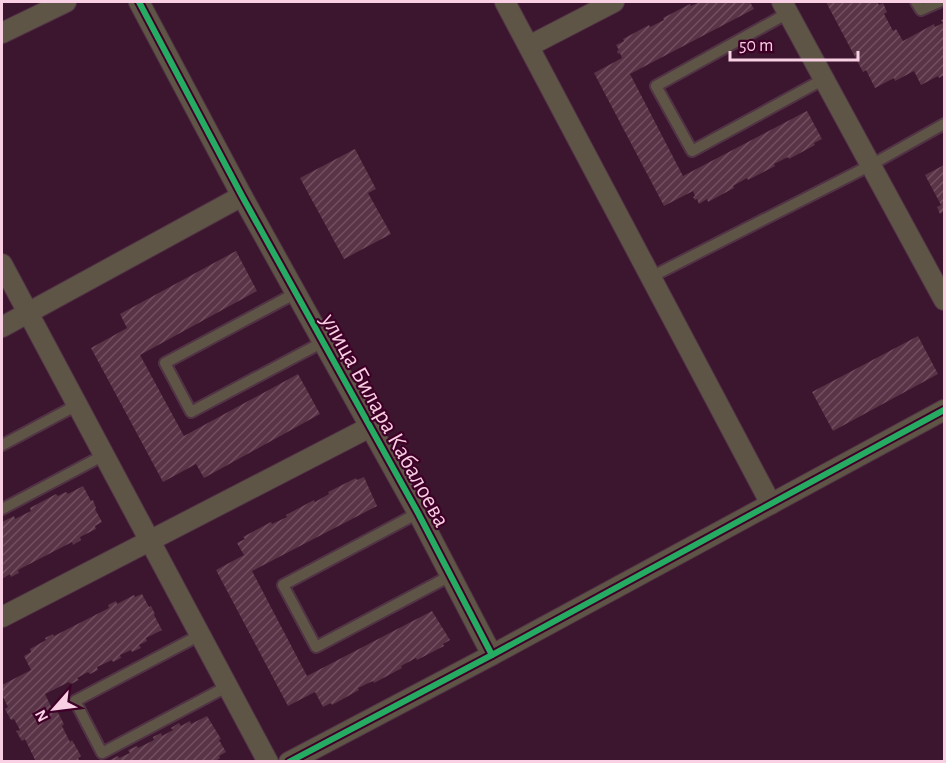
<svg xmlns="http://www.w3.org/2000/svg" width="946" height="763" font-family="'Alegreya Sans',sans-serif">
	<defs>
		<pattern id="building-hatch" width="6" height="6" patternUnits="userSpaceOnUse" patternTransform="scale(1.5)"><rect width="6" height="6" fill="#593346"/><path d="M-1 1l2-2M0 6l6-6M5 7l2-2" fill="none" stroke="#725061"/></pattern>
	</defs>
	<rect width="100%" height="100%" fill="#3b162e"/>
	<!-- building -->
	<g fill="url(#building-hatch)">
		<path d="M700 2H750L754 9 630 74 683 176 807 111 822 139 814 143 815 145 789 159 788 157 774 164 775 166 748 180 747 178 733 186 734 188 708 202 707 199 699 204 697 199 695 200 693 197 695 196 693 191 664 206 594 73 622 58 620 53 618 54 617 51 619 50 616 45 624 41 623 39 649 25 650 27 664 20 663 18 690 4 691 6Z"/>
		<path d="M826 2H877L879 5 883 3 887 12 884 14 893 31 896 29 903 41 934 24 935 27 943 23 941 20 944 19V75L939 78 938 76 921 85 914 71 895 81 894 78 875 88 866 70 863 72Z"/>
		<path d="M355 149 376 189 368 193 391 234 344 259 300 178Z"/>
		<path d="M944 165V211L940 214 937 207 941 205 925 175Z"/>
		<path d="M236 251 257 291 140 355 184 436 298 374 320 414 204 478 196 464 163 482 91 348 127 328 120 314Z"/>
		<path d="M918 336 938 374 833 431 812 392Z"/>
		<path d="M364 477 377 506 252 571 307 676 432 611 450 640 443 644 444 646 417 660 416 658 401 666 402 668 374 683 373 681 358 688 359 690 332 705 331 703 323 707 315 692 288 706 216 570 244 555 237 543 245 539 243 537 271 522 272 524 287 517 286 515 314 500 315 502 329 494 328 492 356 478 357 480Z"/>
		<path d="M83 486 91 501 93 500 96 508 95 509 102 522 95 526 96 529 80 537 81 540 73 545 72 542 18 570 19 573 11 577 10 574 2 579V522L14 516 15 519 31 511 30 508 56 494 58 496 66 492 68 494Z"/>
		<path d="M142 594 149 607 151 606 155 614 154 615 162 630 146 638 147 641 139 645 141 648 132 652 131 650 120 655 121 658 113 662 112 660 97 667 98 670 90 674 88 672 77 678 79 680 71 684 69 682 45 694 53 711 56 709 64 724 62 726 70 742 72 740 81 756 78 758 80 762H36L25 739 22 741 16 731 20 730 14 719 11 720 5 709 8 707 2 695V685L31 670 24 656 31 652 30 649 46 640 45 638 53 634 54 636 109 608 108 605 116 601 117 604 134 595 135 597Z"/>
		<path d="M207 716 221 739 219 740 226 752 219 756 220 758 214 762H111L110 760 118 756 119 758 130 753 128 750 137 746 138 748 154 740 153 737 161 733 162 736 173 730 171 728 179 723 181 726 190 721 191 724Z"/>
	</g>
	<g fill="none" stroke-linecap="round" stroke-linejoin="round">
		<!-- service casing -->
		<g stroke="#523346" stroke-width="14">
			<g id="service">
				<path d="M916 2 921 10 939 2"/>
				<path d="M788 13 656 86 692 151 824 79"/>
				<path d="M651 277 871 165 944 124"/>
				<path d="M296 293 165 363 191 412 323 342"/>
				<path d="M2 445 77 405"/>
				<path d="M2 509 104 455"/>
				<path d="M418 513 283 585 316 647 450 576"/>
				<path d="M200 635 75 701 102 753 228 686"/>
			</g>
		</g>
		<!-- minor casing -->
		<g stroke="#523346" stroke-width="22">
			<g id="minor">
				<path d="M139 2 242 196 418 513 492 655"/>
				<path d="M505 2 771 504"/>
				<path d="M782 2 944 300"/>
				<path d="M2 33 66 2"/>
				<path d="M529 46 614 2"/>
				<path d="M2 264 268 762"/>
				<path d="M2 327 242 196"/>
				<path d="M2 617 370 427"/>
				<path d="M289 762 492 655 944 410"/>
			</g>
		</g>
		<!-- service -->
		<use href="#service" stroke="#5e5547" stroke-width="10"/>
		<!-- minor -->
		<use href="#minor" stroke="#5e5547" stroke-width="20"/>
		<!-- cycleway casing -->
		<g stroke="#3f0028" stroke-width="10">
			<g id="cycleway">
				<path d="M139 2 242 196 418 513 492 655"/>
				<path d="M289 762 492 655 944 410"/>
			</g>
		</g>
		<!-- cycleway -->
		<use href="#cycleway" stroke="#26ab63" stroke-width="6"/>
	</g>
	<g text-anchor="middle" stroke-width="4.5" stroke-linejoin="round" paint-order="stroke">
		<!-- street labels -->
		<g font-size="24" fill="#f9cfe3" stroke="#3f0028">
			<text transform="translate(386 420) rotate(61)" y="8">улица Билара Кабалоева</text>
		</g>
	</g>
	<!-- border -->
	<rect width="946" height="763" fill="none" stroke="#f9cfe3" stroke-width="6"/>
	<!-- north arrow -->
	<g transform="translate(54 709) rotate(242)" stroke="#3f0028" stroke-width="4.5" paint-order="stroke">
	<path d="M0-4.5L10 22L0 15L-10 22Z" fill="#f9cfe3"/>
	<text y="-9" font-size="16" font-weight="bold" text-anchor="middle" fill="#f9cfe3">N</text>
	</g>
	<!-- scale -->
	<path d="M730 51v9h128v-9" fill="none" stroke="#f9cfe3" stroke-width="3"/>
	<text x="739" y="51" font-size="18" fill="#f9cfe3" stroke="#3f0028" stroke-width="4.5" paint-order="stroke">50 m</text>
</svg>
